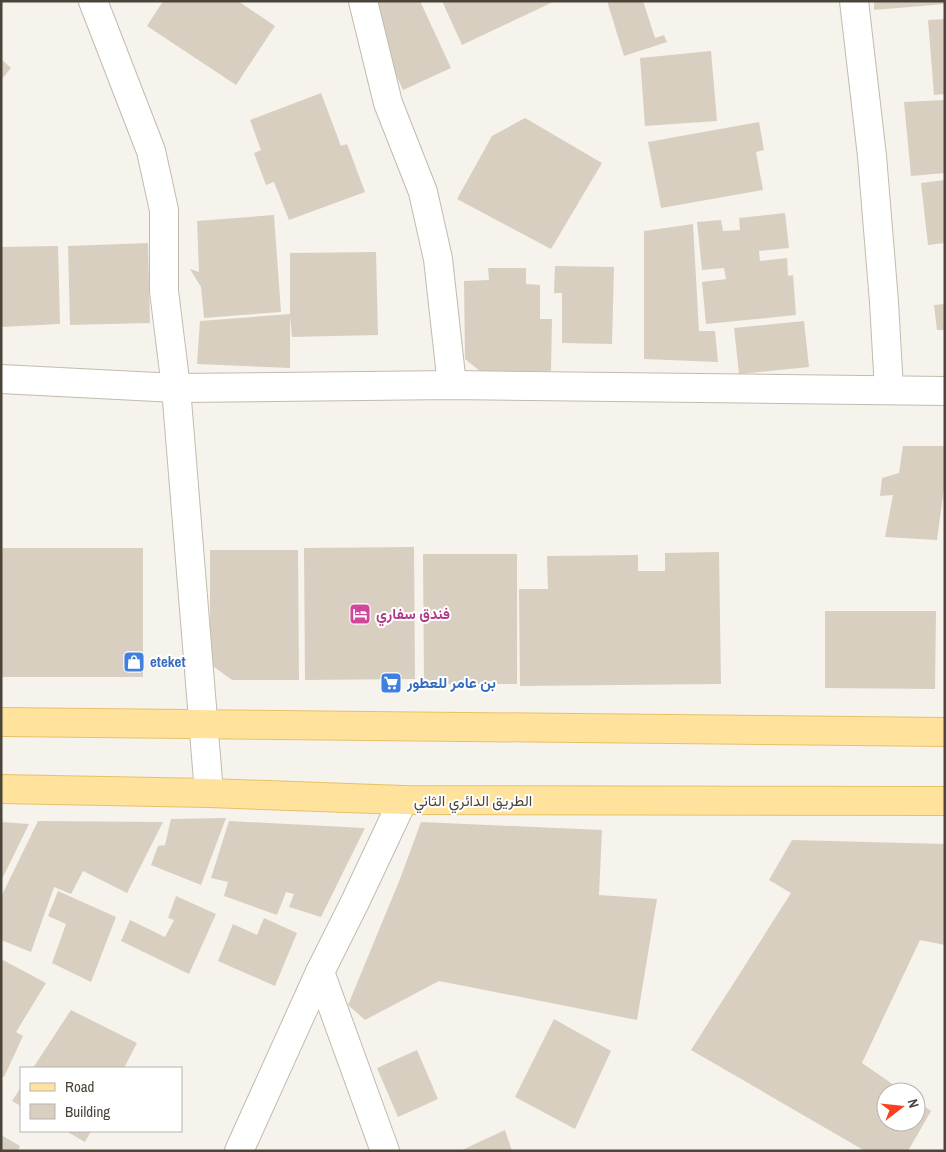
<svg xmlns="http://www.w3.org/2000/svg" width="946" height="1152" font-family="'Archivo Narrow',Vazirmatn,sans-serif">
	<rect width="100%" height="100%" fill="#f6f3ec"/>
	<!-- building -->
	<g fill="#d8cfc1">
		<path d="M163 1H238L275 26 236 85 147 26Z"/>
		<path d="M382 1H420L451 68 403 90 365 9Z"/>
		<path d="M442 1H555L462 45Z"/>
		<path d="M607 1H643L655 38 664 35 667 42 624 56Z"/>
		<path d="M874 1H945V4L874 10Z"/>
		<path d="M945 19V94L934 95 928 20Z"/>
		<path d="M711 51 717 121 645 126 640 58Z"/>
		<path d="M1 59 11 68 1 80Z"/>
		<path d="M321 93 341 146 347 144 365 192 289 220 274 182 266 185 254 153 261 150 250 120Z"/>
		<path d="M945 100V173L911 176 904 102Z"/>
		<path d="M525 118 602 163 551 249 457 199 492 136Z"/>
		<path d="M759 122 764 150 756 152 763 190 661 208 648 142Z"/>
		<path d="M945 180V243L928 245 921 183Z"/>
		<path d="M785 213 789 248 759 251 760 261 787 258 788 276 793 275 796 315 706 324 702 282 726 279 724 268 702 270 697 222 721 220 723 231 740 230 739 218Z"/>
		<path d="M274 215 281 312 204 318 201 287 190 269 199 272 197 221Z"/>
		<path d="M693 224 699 331H715L718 362 644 359V231Z"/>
		<path d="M148 243 150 323 70 325 68 246Z"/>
		<path d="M58 246 60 324 1 327V247Z"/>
		<path d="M376 252 378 335 292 337 290 316V368L197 364 200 321 290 314V253Z"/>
		<path d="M555 266 614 267 612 344 562 343V293H554Z"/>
		<path d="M488 268H526V284L540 285V319H552L551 371H480L465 359 464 281 489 280Z"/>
		<path d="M945 304V330H937L934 305Z"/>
		<path d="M804 321 809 367 739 374 734 328Z"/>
		<path d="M903 446H945V481L937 540 885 537 893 495 880 496 882 478 899 473Z"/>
		<path d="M414 547 415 679 305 680 304 548Z"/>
		<rect x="1" y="548" width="142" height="129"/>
		<path d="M210 550H298L299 680H232L210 664Z"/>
		<path d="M719 552 721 684 520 686 519 589H548L547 556 638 555V571H665V553Z"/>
		<path d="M423 554H517V684H424Z"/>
		<path d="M825 611H936L935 689 825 688Z"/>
		<path d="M226 818 201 885 151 865 158 846 165 845 171 819Z"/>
		<path d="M38 821 163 822 127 893 83 871 71 894 54 887 31 952 1 940V897Z"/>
		<path d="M229 821 365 828 321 917 289 907 294 894 286 892 277 915 224 896 228 882 211 878Z"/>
		<path d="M1 822 29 824 1 881Z"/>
		<path d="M421 822 602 830 599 895 657 899 637 1020 439 981 365 1020 348 1005 400 879Z"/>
		<path d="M792 840 945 844V945L920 940 862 1063 904 1092H886V1122H916V1100L931 1111 908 1151H865L691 1050 791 893 769 880Z"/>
		<path d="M58 891 116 917 91 982 52 963 66 924 48 916Z"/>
		<path d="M176 896 216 914 189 974 121 941 130 920 165 937 174 920 168 918Z"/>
		<path d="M264 918 297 933 275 986 218 961 233 924 257 935Z"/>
		<path d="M1 959 46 983 16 1032 23 1036 4 1077 1 1076Z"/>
		<path d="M71 1010 137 1043 124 1068H33Z"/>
		<path d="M554 1019 611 1051 575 1129 515 1097Z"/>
		<path d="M417 1050 438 1099 398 1117 377 1068Z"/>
		<path d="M21 1087V1106L12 1101Z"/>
		<path d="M505 1130 512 1151H460Z"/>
		<path d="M66 1131H91L85 1142Z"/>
		<path d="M1 1135 20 1146 18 1151H1Z"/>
	</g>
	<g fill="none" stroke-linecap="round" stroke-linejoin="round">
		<!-- minor casing -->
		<g stroke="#c2bbae" stroke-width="30">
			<g id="minor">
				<path d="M93 1 151 151 164 210V291L176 388 209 793"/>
				<path d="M363 1 388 103 423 192 438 259 452 385"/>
				<path d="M854 1 872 156 884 302 889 390"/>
				<path d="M1 379 176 388 452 385 945 391"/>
				<path d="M320 972 385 1151"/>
				<path d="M239 1151 320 972 355 902 403 800"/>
			</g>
		</g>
		<!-- major casing -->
		<g stroke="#e6c16a" stroke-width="30">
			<g id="major">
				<path d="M1 722 945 732"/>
				<path d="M1 789 209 793 403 800 945 801"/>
			</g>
		</g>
		<!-- minor -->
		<use href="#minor" stroke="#fff" stroke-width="28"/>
		<!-- major -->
		<use href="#major" stroke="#ffe39c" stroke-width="28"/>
	</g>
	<!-- icons -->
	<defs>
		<g id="hotel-square" transform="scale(1.125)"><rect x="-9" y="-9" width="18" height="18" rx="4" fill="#d1479c" stroke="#fff"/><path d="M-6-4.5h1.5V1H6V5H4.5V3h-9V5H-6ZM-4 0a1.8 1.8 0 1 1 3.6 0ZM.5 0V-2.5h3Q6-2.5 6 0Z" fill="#fff"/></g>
		<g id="shop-square" transform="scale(1.125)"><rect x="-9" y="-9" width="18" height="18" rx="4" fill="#3f7fe0" stroke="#fff"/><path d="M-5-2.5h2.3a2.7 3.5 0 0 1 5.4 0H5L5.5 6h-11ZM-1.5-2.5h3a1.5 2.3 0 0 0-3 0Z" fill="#fff"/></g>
		<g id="supermarket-square" transform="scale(1.125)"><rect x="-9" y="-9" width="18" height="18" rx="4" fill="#3f7fe0" stroke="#fff"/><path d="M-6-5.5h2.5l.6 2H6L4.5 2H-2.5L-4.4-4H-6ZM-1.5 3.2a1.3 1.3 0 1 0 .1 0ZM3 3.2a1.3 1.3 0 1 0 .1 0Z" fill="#fff"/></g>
	</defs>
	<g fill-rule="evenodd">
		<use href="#hotel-square" x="360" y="614"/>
		<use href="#shop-square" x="134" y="662"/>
		<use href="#supermarket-square" x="391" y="683"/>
	</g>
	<g text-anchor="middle" stroke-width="4" stroke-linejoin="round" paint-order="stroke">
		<!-- hotel labels -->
		<g font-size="15" font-weight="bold" fill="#b23c85" stroke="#fff" text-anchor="start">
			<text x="376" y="619">فندق سفاري</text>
		</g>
		<!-- shop labels -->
		<g font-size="15" font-weight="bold" fill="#366cbe" stroke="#fff" text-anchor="start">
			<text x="150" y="667">eteket</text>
			<text x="407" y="688">بن عامر للعطور</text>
		</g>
		<!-- street labels -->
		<g font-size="15" fill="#4b4439" stroke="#fff">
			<text x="473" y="806">الطريق الدائري الثاني</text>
		</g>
	</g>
	<!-- border -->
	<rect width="946" height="1152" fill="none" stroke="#4b4439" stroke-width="5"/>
	<!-- legend -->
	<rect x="20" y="1067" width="162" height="65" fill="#ffffff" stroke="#b7b4b0"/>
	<rect x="30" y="1083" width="25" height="8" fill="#ffe39c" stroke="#b7b4b0"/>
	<text x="65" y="1092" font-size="15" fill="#4b4439">Road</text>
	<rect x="30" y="1104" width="25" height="15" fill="#d8cfc1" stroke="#b7b4b0"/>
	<text x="65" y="1117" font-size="15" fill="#4b4439">Building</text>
	<!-- north arrow -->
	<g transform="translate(901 1107) rotate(74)"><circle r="24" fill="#ffffff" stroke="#b7b4b0"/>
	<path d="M0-4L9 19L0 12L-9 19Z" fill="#fc3f1d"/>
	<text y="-8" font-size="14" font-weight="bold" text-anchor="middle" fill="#4b4439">N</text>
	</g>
</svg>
